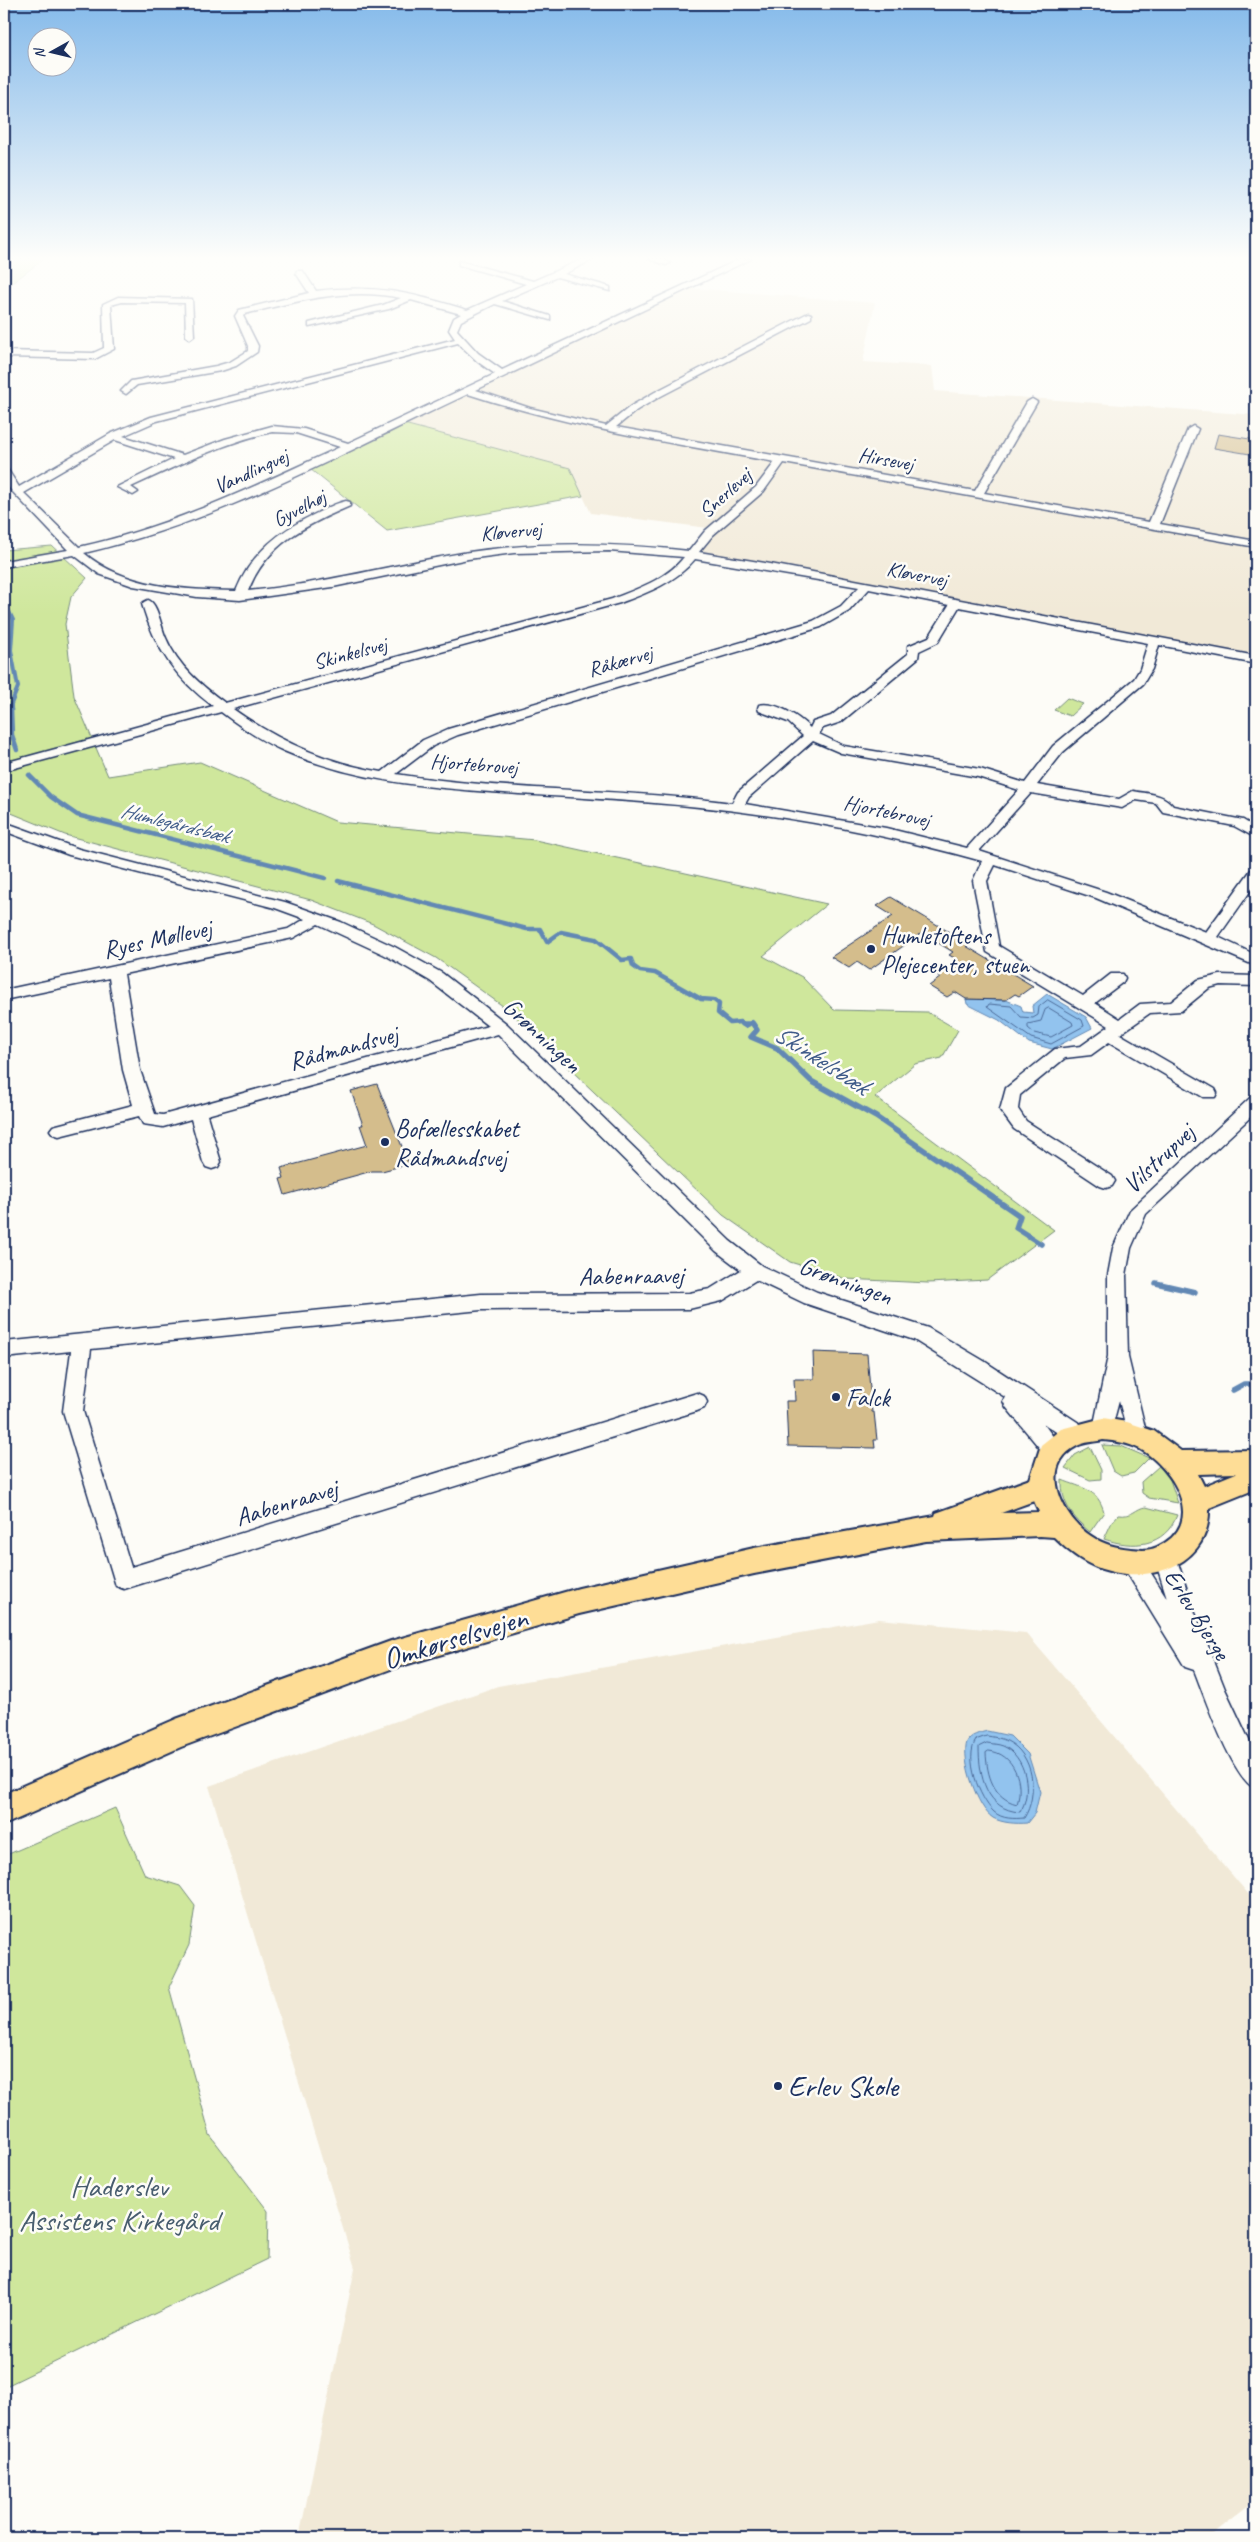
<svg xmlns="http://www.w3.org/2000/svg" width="1260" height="2542" font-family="Caveat,sans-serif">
	<rect width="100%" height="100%" fill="#fdfcf7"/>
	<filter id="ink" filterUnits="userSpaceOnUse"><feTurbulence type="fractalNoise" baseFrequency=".02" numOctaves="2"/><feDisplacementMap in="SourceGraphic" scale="10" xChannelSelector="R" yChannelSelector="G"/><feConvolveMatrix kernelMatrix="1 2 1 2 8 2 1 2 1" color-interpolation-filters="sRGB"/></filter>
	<g filter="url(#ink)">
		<!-- built -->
		<g fill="#f1e9d7">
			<path d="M678 287 875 303 863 362 932 366 935 391 1256 415V663L699 554 708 528 591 513 570 468 404 424 400 418Z"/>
			<path d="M879 1619 1026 1633 1256 1903V2500L1208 2538H299L355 2268 209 1786 498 1686Z"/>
		</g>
		<!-- green -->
		<g fill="#cfe79c" stroke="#758b7d">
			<path d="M4 259H44L4 289Z"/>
			<path d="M404 424 570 468 583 496 387 531 310 469Z"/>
			<path d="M52 546 87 578 71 597 65 624 74 696 108 776 200 762 337 822 535 840 827 904 763 956 802 977 834 1010 927 1012 958 1030 942 1058 915 1064 875 1097 1054 1230 987 1280 928 1283 846 1279 790 1262 723 1215 507 1009 436 958 373 924 311 900 65 835 4 810V550Z"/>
			<path d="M1067 698 1083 704 1070 716 1054 710Z"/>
			<path d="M1102 1445 1121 1446 1149 1458 1134 1473 1121 1476 1113 1471Z"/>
			<path d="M1090 1447 1101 1470V1479L1090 1480 1065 1468 1075 1455Z"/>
			<path d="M1159 1466 1170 1480 1178 1503 1149 1498 1142 1493 1141 1482Z"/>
			<path d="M1062 1480C1082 1488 1098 1489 1104 1512L1090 1532C1073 1518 1061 1503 1062 1480Z"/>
			<path d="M1146 1507 1177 1515C1165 1547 1133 1549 1104 1539L1112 1522 1118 1515C1134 1517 1135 1508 1146 1507Z"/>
			<path d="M115 1808 145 1875 180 1886 195 1906 189 1945 169 1987 210 2135 268 2211 267 2259 4 2387V1856Z"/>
		</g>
		<!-- water -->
		<g fill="#92c3ee" stroke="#6288b4">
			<path d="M1047 994 1086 1017 1092 1028 1052 1049 1029 1043 999 1020 967 1004 966 999 1006 1000 1021 1006 1023 1012 1033 1013 1032 1006Z"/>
			<path d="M987 1731 1010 1736 1028 1754 1040 1792 1035 1813 1027 1823C1016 1824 1002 1823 993 1818 977 1808 961 1759 967 1742 970 1735 980 1733 987 1731Z"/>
		</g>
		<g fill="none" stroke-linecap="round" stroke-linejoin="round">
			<!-- shore -->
			<g stroke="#4b6a98" stroke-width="1">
				<path d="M1048 1000 1082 1020 1084 1026 1051 1044 1031 1038 987 1007 989 1004 1011 1006 1021 1017 1033 1018 1038 1015 1039 1007Z"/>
				<path d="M1049 1008 1072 1022 1073 1025 1051 1037 1034 1033 1028 1028V1024L1041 1021 1045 1010Z"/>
				<path d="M987 1736C993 1737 1001 1738 1007 1741 1034 1754 1039 1795 1024 1818 1014 1819 1002 1819 994 1812 979 1798 964 1758 976 1740Z"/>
				<path d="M987 1743C992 1744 998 1744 1003 1746 1026 1756 1033 1793 1020 1812 986 1810 979 1776 979 1747Z"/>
				<path d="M989 1751C1014 1753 1024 1783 1017 1804 993 1798 987 1775 986 1753Z"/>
			</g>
			<!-- stream-far2 -->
			<path stroke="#6288b4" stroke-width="4" d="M4 601 13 620 11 650 18 687 11 704V711"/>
			<!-- stream-far1 -->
			<g stroke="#6288b4" stroke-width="4.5">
				<path d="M11 709 12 735 17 750"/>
				<path d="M29 775 51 797 77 815 325 878"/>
				<path d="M338 881 527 929H540L547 942 561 932 596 939 622 960 631 959 633 966 640 971 655 973 701 999 714 1000 719 1004 718 1013 730 1023 740 1022 745 1026"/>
				<path d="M746 1026 752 1022 754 1026"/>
			</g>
			<!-- stream -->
			<g stroke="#6288b4" stroke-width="5.5">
				<path d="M743 1024H748"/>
				<path d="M753 1024 757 1030 751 1037 777 1048 811 1081 876 1117 1020 1216 1016 1228 1041 1244"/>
				<path d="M1156 1283 1195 1292"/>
				<path d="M1233 1390 1244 1384H1256"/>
			</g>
		</g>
		<!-- building -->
		<g fill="#d4bd8c" stroke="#1b2f5e">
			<path d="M1218 434 1256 440V455L1214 448Z"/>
			<path d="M891 897 969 944 966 946 1033 986 1019 996 1015 994 1006 1000 966 999 955 992 947 997 929 986 941 977 937 975 958 960 949 955 953 952 922 933 869 970 857 962 849 968 831 957 893 916 877 906Z"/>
			<path d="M377 1084 409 1164 382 1171H372L285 1195 280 1179 284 1178 281 1168 367 1145 360 1125H363L351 1091Z"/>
			<path d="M813 1352 867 1354 872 1412H874L877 1440H874L875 1448 788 1446 786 1401H795L794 1379H814Z"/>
		</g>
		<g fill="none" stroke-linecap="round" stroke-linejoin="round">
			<!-- minor casing -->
			<g stroke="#1b2f5e" stroke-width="3">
				<g id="minor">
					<path d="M583 259H594L564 274 610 287V291L557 277 502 301 550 316V320L495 304 461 321 457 330 478 353 502 370 740 259H751L476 390 530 408 606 426 631 406 655 392 808 313 811 314V318L661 396 637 410 616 427 975 491 1027 402 1032 399 1037 402 984 493 1149 522 1188 429 1193 426 1198 429 1160 524 1256 541V547L784 463 764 491 713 535 699 552 765 563 1256 656V664L1159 645 1152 669 1143 684 1063 752 1037 785 1119 799 1133 791C1148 794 1163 793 1173 806L1243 820 1256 828V838L1234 826 1163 812 1156 803 1136 800 1122 808 1031 793 979 851 1106 892 1206 932 1251 870 1256 869V883L1218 937 1256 955V966L1096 898 995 865 987 881 999 946 1083 996 1111 974H1123L1125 978 1123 982 1095 1003 1120 1019 1140 1004 1171 1002 1198 980 1220 975 1256 976V986L1220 985 1209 988 1181 1011 1150 1013 1120 1034 1215 1089 1217 1093 1215 1097H1203L1109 1042 1091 1055 1065 1058 1020 1095 1018 1109 1026 1121 1112 1176 1115 1181 1112 1186 1106 1188 1100 1186 1014 1129 1000 1110 1006 1088 1055 1049 1081 1046 1109 1026 987 952 973 881 982 861C887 835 787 815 689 806 627 800 565 797 504 793 429 788 354 781 284 751 261 741 241 727 221 712L4 771V763L213 706C176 679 155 648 142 604L144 602 148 600C158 603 161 628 166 638 178 666 201 685 225 703L612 599C637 589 667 579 684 557L609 551 514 553 468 559 333 587 240 600 197 597 133 586 99 574 74 555 4 567V561L68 550 10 489 4 481V469L8 470 19 487 110 434 151 417 455 339 449 330 454 318 461 314 411 300 389 309 309 327V323L383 305 401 298C347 287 298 301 245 314L243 316 258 346 257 352 236 366 221 371 137 385 126 394 121 391 131 381 216 366 230 362 248 351V346L235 316 239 310 309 293 296 273 297 271H303L316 291C375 284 412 293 467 310L526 284 459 265V261L533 281ZM458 343 478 362 495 374 348 443 304 429 272 426 225 439 183 455 123 436 157 421ZM468 394C568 427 671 443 775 462L756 487 705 531 689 551C616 543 542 541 469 552 395 564 323 584 248 591 266 544 306 525 350 506V502L346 501C336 503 327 508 317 513 280 530 252 552 236 591 184 590 125 588 84 553 220 522 344 452 468 394ZM272 432 296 433 340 447C255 486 171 527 79 547L24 493 115 440 174 459 117 487 133 495 138 492 131 487C177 466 222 443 272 432ZM695 559 859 587 841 606 813 621 448 729 423 740 382 772C327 763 278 741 233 709L620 603C647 593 676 582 695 559ZM869 589 949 605 929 637 908 646V654L831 716 813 722 810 728C799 717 776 701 759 705L758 708 759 711 788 722 803 736 738 792 732 803C621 788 507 792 396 774L433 746 458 735 821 627 849 611ZM959 607 1148 643 1140 669 1134 679 1053 746 1025 783 980 769 844 746 819 734 823 728 841 722 918 658 919 651 938 642ZM813 741 841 753 978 777 1019 790 967 848 886 828 745 804 749 797Z"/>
					<path d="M649 259H662L670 263 666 265Z"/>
					<path d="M118 297 192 299 194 336 190 339 186 336 185 303 122 302 111 305 114 349 95 359 4 357V351L93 353 104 348 103 304Z"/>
					<path d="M4 822 79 849 285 902 341 922 395 947 442 973 507 1024 730 1241 762 1266 817 1292 928 1328 984 1361 1085 1427 1088 1433 1085 1439C1071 1444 1055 1431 1043 1423L1063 1450 1060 1456 1053 1459 1046 1456 1006 1407 1003 1401 1005 1397 914 1340 804 1303 756 1280 722 1301 689 1309 481 1310 91 1349 83 1411 131 1567 697 1393 704 1396 707 1402 704 1408 697 1411 124 1589 116 1586 63 1411 71 1351 4 1358V1342L481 1294 689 1293 710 1289 741 1270 716 1251 498 1034 207 1115 221 1162 218 1167 212 1169 206 1167 203 1162 191 1119 163 1127 143 1124 139 1116 59 1136 53 1134 50 1130 53 1126 133 1105 123 1070 109 978 4 1000V990L288 929 305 919 275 908 69 855 4 831ZM318 924 385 955 430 981 488 1026 163 1115 155 1114 140 1070 124 974 293 938Z"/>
					<path d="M1256 1096V1112L1146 1214 1131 1248 1126 1275 1128 1357 1147 1436 1144 1442 1137 1445 1130 1442 1119 1401 1110 1435 1103 1438 1096 1435 1093 1429 1108 1356V1275L1113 1248 1130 1210 1250 1098Z"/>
					<path d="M1165 1547 1173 1550 1176 1557 1193 1608 1225 1689 1256 1755V1789C1233 1780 1204 1695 1194 1670L1185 1667 1121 1563 1124 1556 1132 1553 1140 1556 1167 1598 1154 1557 1157 1550Z"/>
				</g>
			</g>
			<!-- major casing -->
			<g stroke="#1b2f5e" stroke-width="4">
				<path id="major" d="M1103 1418 1127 1422 1154 1431 1181 1451 1256 1450V1489L1209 1508C1211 1563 1154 1583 1109 1571 1087 1566 1069 1552 1054 1537L1040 1536 926 1541 754 1574 579 1614 391 1669 181 1747 4 1825V1794L176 1719 391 1641 579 1588 754 1548 935 1516 936 1513 1030 1479 1041 1445 1061 1429ZM1103 1440C1116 1441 1128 1443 1140 1449 1174 1469 1208 1524 1157 1547 1148 1551 1140 1550 1131 1549 1116 1547 1104 1545 1091 1536 1063 1518 1037 1466 1077 1446 1084 1442 1095 1442 1103 1440ZM1236 1473 1204 1486 1198 1474ZM1034 1501 1039 1512 1001 1513Z"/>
			</g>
			<!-- minor -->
			<use href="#minor" fill="#fdfcf7" fill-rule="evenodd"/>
			<!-- major -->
			<use href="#major" fill="#fedd96" fill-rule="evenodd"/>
		</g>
	</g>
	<!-- sky -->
	<linearGradient id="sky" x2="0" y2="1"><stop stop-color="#85baea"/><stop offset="0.42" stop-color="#fefefb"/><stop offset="1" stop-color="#fefefb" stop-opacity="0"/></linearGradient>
	<rect width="1260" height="615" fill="url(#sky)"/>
	<!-- markers -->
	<g fill="#1b2f5e" stroke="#fdfcf7" stroke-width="2">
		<circle cx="871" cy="949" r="5"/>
		<circle cx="385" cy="1142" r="5"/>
		<circle cx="836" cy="1397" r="5"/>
		<circle cx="778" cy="2086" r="5"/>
	</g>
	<g text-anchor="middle" stroke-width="5" stroke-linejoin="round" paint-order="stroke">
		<!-- far-street labels -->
		<g font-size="21" fill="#1b2f5e" stroke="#fdfcf7">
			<text transform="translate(886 459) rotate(10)" y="7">Hirsevej</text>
			<text transform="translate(251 471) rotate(-25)" y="7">Vandlingvej</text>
			<text transform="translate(725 493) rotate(-42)" y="7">Snerlevej</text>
			<text transform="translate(299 508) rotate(-28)" y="7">Gyvelhøj</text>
			<text transform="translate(511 531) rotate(-5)" y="7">Kløvervej</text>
			<text transform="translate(917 574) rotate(11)" y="7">Kløvervej</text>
			<text transform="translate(350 653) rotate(-15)" y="7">Skinkelsvej</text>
			<text transform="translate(620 661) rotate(-16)" y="7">Råkærvej</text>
			<text transform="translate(474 764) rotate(4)" y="7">Hjortebrovej</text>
			<text transform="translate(887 811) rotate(12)" y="7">Hjortebrovej</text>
		</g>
		<!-- far-water labels -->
		<g font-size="21" font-style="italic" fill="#3f5b89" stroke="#fdfcf7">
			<text transform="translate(175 823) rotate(14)" y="7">Humlegårdsbæk</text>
		</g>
		<!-- poi labels -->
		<g font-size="25" fill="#1b2f5e" stroke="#fdfcf7" text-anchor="start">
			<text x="881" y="944">Humletoftens<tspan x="881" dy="29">Plejecenter, stuen</tspan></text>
			<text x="395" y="1137">Bofællesskabet<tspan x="395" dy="29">Rådmandsvej</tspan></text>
			<text x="846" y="1406">Falck</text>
		</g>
		<!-- street labels -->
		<g font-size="25" fill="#1b2f5e" stroke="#fdfcf7">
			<text transform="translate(157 938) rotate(-12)" y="9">Ryes Møllevej</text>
			<text transform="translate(543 1035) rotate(43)" y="9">Grønningen</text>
			<text transform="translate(343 1047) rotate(-15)" y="9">Rådmandsvej</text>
			<text transform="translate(1158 1158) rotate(-44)" y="9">Vilstrupvej</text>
			<text transform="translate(631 1275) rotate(-1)" y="9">Aabenraavej</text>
			<text transform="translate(846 1280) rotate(20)" y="9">Grønningen</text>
			<text transform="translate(286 1502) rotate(-17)" y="9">Aabenraavej</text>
			<text transform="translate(1198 1614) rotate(58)" y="9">Erlev Bjerge</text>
		</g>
		<!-- water labels -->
		<g font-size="26" font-style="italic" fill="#3f5b89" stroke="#fdfcf7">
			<text transform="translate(822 1059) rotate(33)" y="9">Skinkelsbæk</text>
		</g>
		<!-- near-street labels -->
		<g font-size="30" fill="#1b2f5e" stroke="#fdfcf7">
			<text transform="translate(455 1638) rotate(-17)" y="10">Omkørselsvejen</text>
		</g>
		<!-- near-poi labels -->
		<g font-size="30" fill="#1b2f5e" stroke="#fdfcf7" text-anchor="start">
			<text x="788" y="2096">Erlev Skole</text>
		</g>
		<!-- near-park labels -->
		<g font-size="30" fill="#485d6e" stroke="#fdfcf7">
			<text x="119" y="2196">Haderslev<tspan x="119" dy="34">Assistens Kirkegård</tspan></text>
		</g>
	</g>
	<!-- margin -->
	<rect width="1260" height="2542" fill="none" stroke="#fdfcf7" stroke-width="20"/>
	<rect x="10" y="10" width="1240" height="2522" fill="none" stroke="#1b2f5e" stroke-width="2" filter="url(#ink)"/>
	<!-- north arrow -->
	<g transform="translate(52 52) rotate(262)"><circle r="24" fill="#fdfcf7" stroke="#a3aaba"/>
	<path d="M0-4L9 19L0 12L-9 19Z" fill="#1b2f5e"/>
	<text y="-8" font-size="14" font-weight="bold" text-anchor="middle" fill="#1b2f5e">N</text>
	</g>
</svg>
